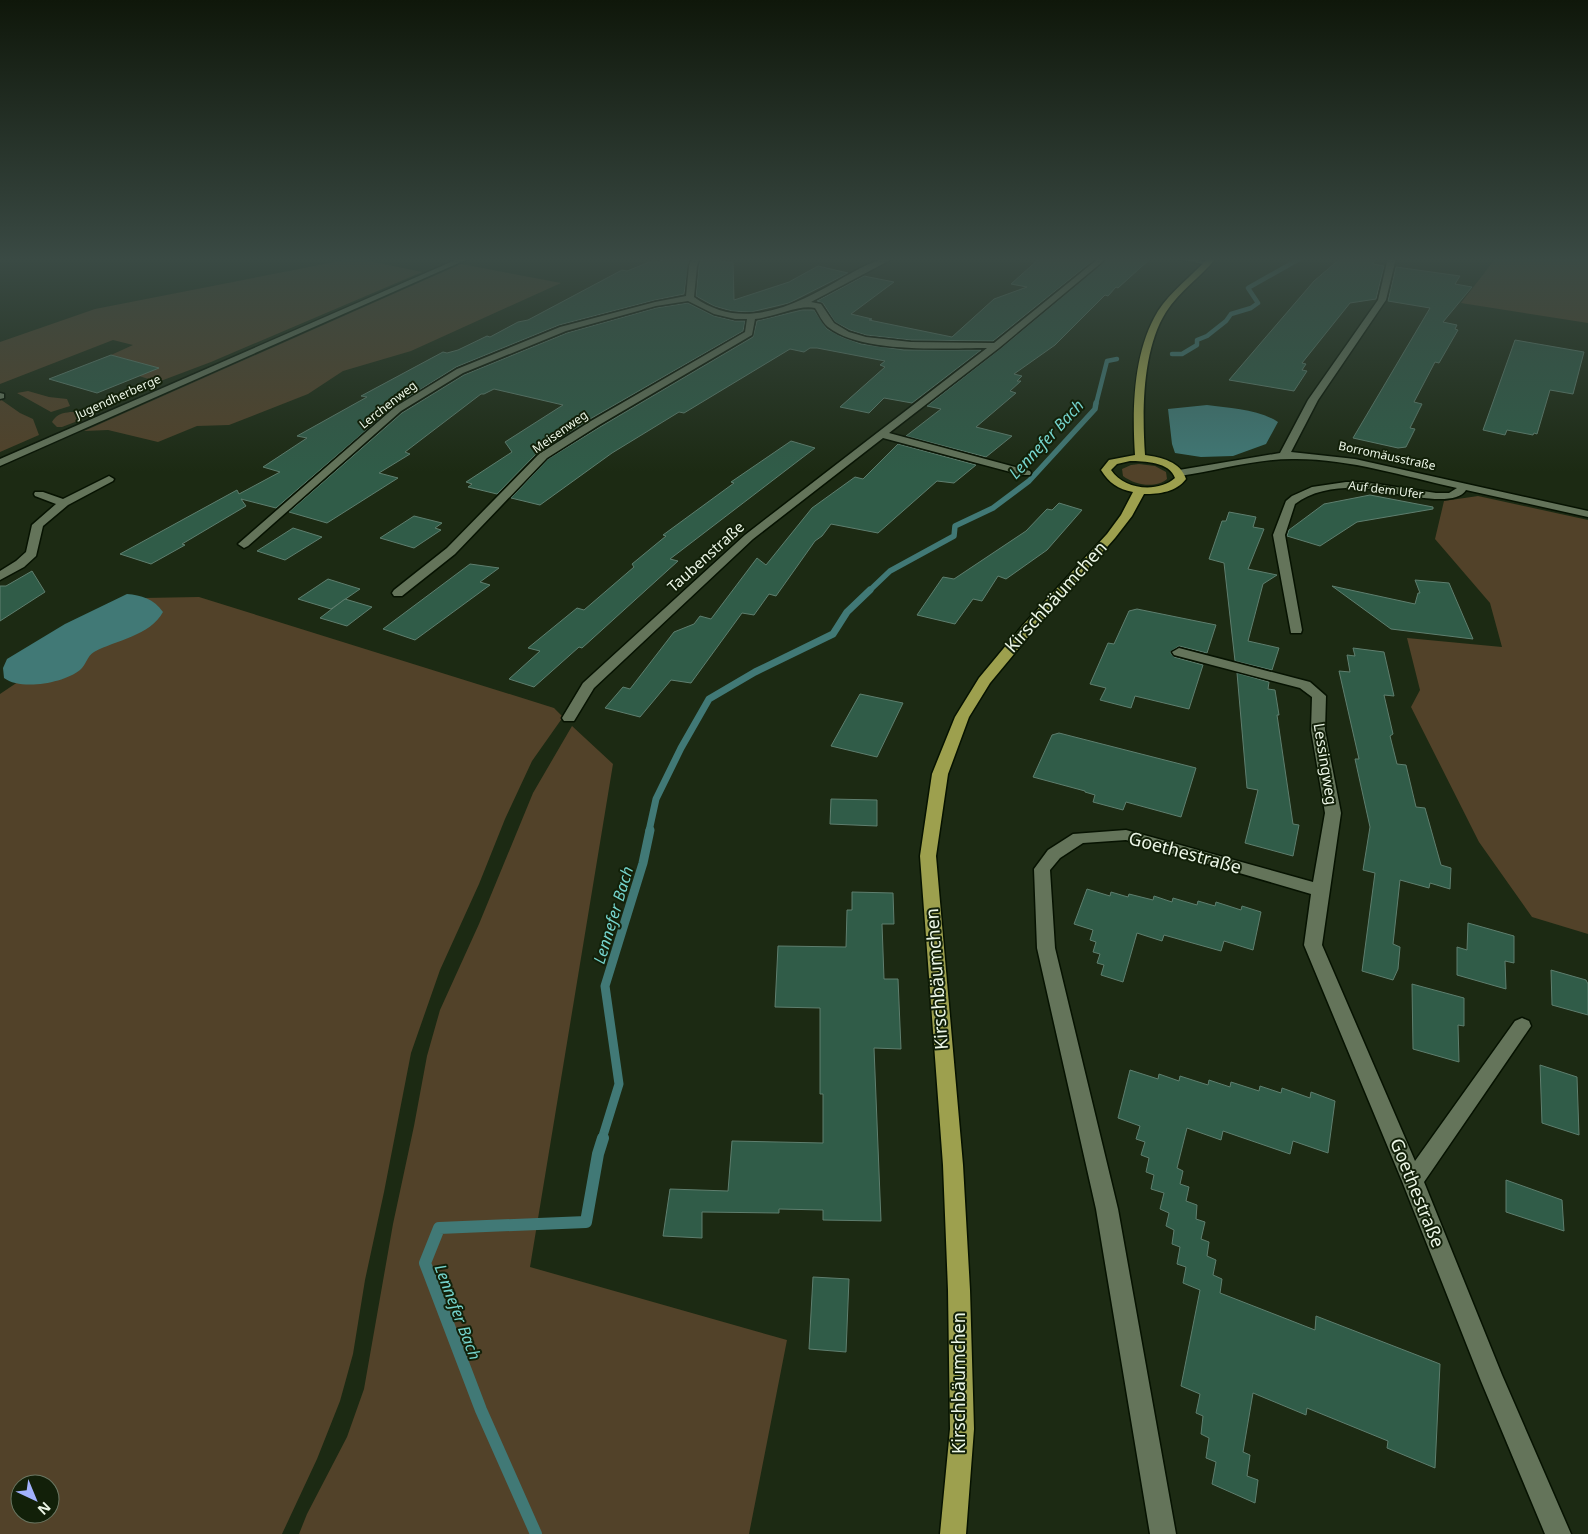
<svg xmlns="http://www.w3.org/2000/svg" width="1588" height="1534" font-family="'Noto Sans',sans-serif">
	<rect width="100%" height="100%" fill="#1c2a13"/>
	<!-- green -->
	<g fill="#524229" fill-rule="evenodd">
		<path d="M355 258 422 272 211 362 158 382 139 376 158 368 111 355 133 345 113 340 0 384V342L95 309Z"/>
		<path d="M1496 258H1588V323L1461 303Z"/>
		<path d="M461 264 561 283 411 351 343 371 308 394 229 425 197 426 158 442 108 430 84 431Z"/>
		<path d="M28 391 49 397 67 399 70 406 51 412 17 393Z"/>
		<path d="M0 399 20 413 33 419 39 435 0 452Z"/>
		<path d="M87 411 96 414 62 427H57L52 422C59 409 75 413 87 411Z"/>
		<path d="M1139 464 1155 466 1166 472 1167 479C1155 489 1135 485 1123 476L1122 469 1131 465Z"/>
		<path d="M1478 496 1588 520V934L1532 917 1479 842 1411 707 1420 690 1407 638 1502 647 1490 603 1435 539 1444 501Z"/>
		<path d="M199 597 554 708 563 717 532 761 505 819 479 884 440 970 411 1053 384 1192 365 1280 353 1354 340 1401 317 1459 282 1534H0V694L143 598ZM20 1484H50V1514H20Z"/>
		<path d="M572 726 613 764 530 1267 787 1340 749 1534H299L307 1514 347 1437 364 1389 393 1224 414 1126 427 1056 440 1010 479 924 533 793Z"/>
	</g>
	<!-- water -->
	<g fill="#417976">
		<path d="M1207 405C1230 408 1258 409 1278 422L1266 444 1233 456 1201 457 1175 453 1172 444 1168 409Z"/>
		<path d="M127 594C141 595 154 599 163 612 150 636 116 640 94 652 87 656 86 665 80 670 64 683 21 691 4 678L3 668 7 659 65 624Z"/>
	</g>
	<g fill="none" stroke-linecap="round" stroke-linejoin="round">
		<!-- stream-far4 -->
		<g stroke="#417976" stroke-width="4.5">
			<path d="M1172 354H1182L1197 345V340L1207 336 1226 321 1231 314 1251 308 1258 303 1248 288 1301 258"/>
			<path d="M1096 404 1107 361 1117 359"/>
		</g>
		<!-- stream-far3 -->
		<path stroke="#417976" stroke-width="5.5" d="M869 591 890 571 954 536 955 526 993 508 1029 481 1095 409 1096 403"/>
		<!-- stream-far2 -->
		<path stroke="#417976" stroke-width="7" d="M649 831 656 799 681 748 709 699 755 672 833 634 847 612 870 590"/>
		<!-- stream-far1 -->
		<path stroke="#417976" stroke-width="9" d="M602 1139 619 1084 605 986 643 863 650 830"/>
		<!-- stream -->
		<path stroke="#417976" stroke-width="12" d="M536 1534 481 1410 425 1263 439 1228 586 1222 598 1154 603 1138"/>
	</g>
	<!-- building -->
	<g fill="#305c48" stroke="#5e7e6e">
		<path d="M666 258 689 260 684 294 655 300 559 325 456 367 394 406 276 508 241 499 246 506 182 544 185 545 151 564 120 554 237 490 239 494 280 472 263 467 307 438 297 436 367 397 361 396 443 352 447 353 458 350 487 336 490 337 518 322 528 320 622 270 627 271 652 261 659 262Z"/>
		<path d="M1040 258H1096L993 341 911 340 866 335 850 330 835 322 823 303 817 301 864 276 894 282 851 314 872 319 869 320 952 337 994 299 1027 287 1011 284Z"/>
		<path d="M1109 258H1151L1118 288 1116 287 1108 296 1105 295 1055 345 1014 374 1022 376 1017 381H1021L1010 391 1016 393 976 427 1012 436 986 457 906 436 941 409 927 406 1000 349Z"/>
		<path d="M1341 258H1375L1373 264 1384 266 1376 299 1350 303 1302 363 1306 364 1302 370 1307 371 1294 391 1229 380 1314 281Z"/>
		<path d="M715 259V261L733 262 734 300 789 282 818 266 848 273 789 303 751 312 732 311 714 306 696 296 699 266 701 260Z"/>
		<path d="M1396 267 1460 276 1455 284 1472 287 1443 322 1457 325 1455 329 1458 330 1439 363 1435 362 1414 402 1422 404 1410 428 1415 429 1406 447 1398 448 1353 438 1430 308 1388 301Z"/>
		<path d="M688 303 714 316 735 321H745L743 331 590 419 538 452 497 494 468 487 472 484 466 482 512 452 505 442 563 405 494 389 484 394H481L405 452 410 454 379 473 398 478 327 523 289 512 402 413 464 375 567 333 656 308Z"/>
		<path d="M802 310H814L827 329 842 337 861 344 904 350H981L912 403 884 398 869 413 840 407 885 367 880 365 885 361 817 348H810L804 352 790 349 684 413 679 412 612 453 540 505 511 498 548 459 600 427 753 337 757 321Z"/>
		<path d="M1515 340 1584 352 1573 394 1550 390 1537 434 1534 433 1533 435 1507 430 1505 435 1483 430Z"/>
		<path d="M111 355 159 368 97 393 49 379Z"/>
		<path d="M791 441 815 448 670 559 678 561 582 648 579 647 534 687 509 679 540 651 528 648 577 608 584 610 634 567 632 564 666 536 663 535 734 483 731 482Z"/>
		<path d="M898 444 976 465 954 483 937 481 878 533 831 524 822 536 815 541 776 596 769 594 754 615 742 613 691 683 671 680 640 717 605 708 623 687 630 689 674 632 694 624 700 616 711 619 757 558 766 565 812 508 855 477 863 479Z"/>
		<path d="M1370 495 1433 507V509L1357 522 1320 546 1287 536 1289 530 1324 504Z"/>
		<path d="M1059 503 1082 510 1047 550 1006 579 998 576 982 601 973 599 955 624 917 615 943 577 954 579 1026 531 1047 509 1052 510Z"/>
		<path d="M1229 512 1256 517 1253 527 1264 529 1248 569 1277 575 1263 584 1248 641 1279 648 1272 670 1235 661 1224 563 1209 559 1222 521H1226Z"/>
		<path d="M414 516 442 523 435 528 441 530 414 548 380 538Z"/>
		<path d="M293 528 322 537 285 560 257 551Z"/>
		<path d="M470 564 499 568 480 582 490 585 415 640 383 629Z"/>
		<path d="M32 571 45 592 0 621V586H6Z"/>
		<path d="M328 579 360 589 331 609 298 599Z"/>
		<path d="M1415 580 1449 583 1473 639 1391 629 1332 586 1415 604 1418 593H1420Z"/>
		<path d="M345 599 372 607 347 626 320 618Z"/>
		<path d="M1137 609 1216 625 1207 653 1179 646 1170 652 1174 657 1203 665 1189 709 1135 696 1131 708 1100 700 1106 688 1090 684 1108 643 1114 644 1129 611Z"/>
		<path d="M1353 648 1384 652 1394 696 1384 695 1393 734 1390 736 1397 764 1406 765 1416 807 1425 808 1441 865 1451 868 1450 889 1430 883 1429 888 1400 880 1393 944 1400 947 1398 969 1393 980 1362 971 1375 873 1363 870 1370 827 1355 759H1359L1339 671 1350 672 1347 655 1355 656Z"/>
		<path d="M1237 673 1269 682 1268 689 1275 690 1279 715H1277L1293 824 1299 825 1293 856 1245 843 1258 790 1247 788Z"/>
		<path d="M860 694 903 703 877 757 831 746Z"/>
		<path d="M1059 733 1196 768 1181 817 1126 802 1123 810 1093 802 1095 795 1085 792V791L1033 777 1052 735Z"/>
		<path d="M831 799 877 800V826L830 824Z"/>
		<path d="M1087 889 1110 896 1111 892 1128 897 1129 894 1153 900 1154 896 1172 902 1173 898 1197 905 1198 901 1215 906 1216 902 1241 910 1242 906 1261 912 1253 950 1224 941 1221 951 1164 935 1162 941 1137 933 1123 982 1101 975 1104 965 1097 963 1100 954 1093 952 1096 942 1090 940 1093 930 1074 924Z"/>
		<path d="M852 892 893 893 894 924H882L884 979H898L901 1049 874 1048 881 1221 823 1220V1210L779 1209V1213L702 1212V1238L663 1236 670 1189 728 1191 732 1141 823 1143V1094H820V1008L775 1007 778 946 846 947 847 910H852Z"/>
		<path d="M1468 923 1514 936V963L1505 961 1506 989 1457 975V947L1467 950Z"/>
		<path d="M1551 970 1586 980 1588 984V1015L1552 1005Z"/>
		<path d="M1412 984 1464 998V1026L1458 1025 1459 1062 1413 1049Z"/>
		<path d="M1540 1065 1577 1077 1579 1135 1542 1123Z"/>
		<path d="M1130 1070 1158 1079 1159 1074 1179 1081 1180 1076 1208 1085 1209 1080 1230 1087 1231 1082 1259 1091 1260 1086 1281 1093 1282 1088 1310 1098 1311 1092 1335 1101 1328 1153 1293 1141 1290 1154 1223 1131 1221 1140 1187 1128 1177 1168 1183 1171 1180 1184 1189 1187 1186 1201 1197 1205 1196 1219 1205 1222 1201 1239 1209 1242 1207 1256 1216 1260 1213 1275 1222 1279 1220 1293 1315 1330 1316 1316 1440 1364 1435 1468 1387 1448 1388 1441 1307 1408 1306 1415 1253 1393 1243 1452 1250 1455 1247 1476 1258 1480 1255 1503 1212 1484 1216 1462 1206 1458 1209 1438 1201 1434 1203 1416 1196 1413 1200 1394 1181 1386 1200 1290 1183 1283 1186 1267 1177 1264 1180 1247 1172 1244 1174 1230 1166 1226 1169 1213 1160 1209 1164 1193 1151 1189 1154 1175 1146 1172 1149 1158 1141 1155 1145 1142 1136 1139 1140 1126 1118 1118Z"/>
		<path d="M1506 1180 1562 1200 1564 1231 1506 1212Z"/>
		<path d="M813 1277 849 1279 846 1352 809 1349Z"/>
	</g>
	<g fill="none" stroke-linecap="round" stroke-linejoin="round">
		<!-- minor casing -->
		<g stroke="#061201" stroke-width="3">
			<g id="minor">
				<path d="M460 258H470L0 466V459Z"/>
				<path d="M692 258H700L697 266 694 297C744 333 798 304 844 277 859 269 876 258 894 258L811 302 821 304 834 323 849 332 866 337 911 342 994 343 1099 258H1107L999 348 889 433 1030 471 1031 473 1030 475H1022L883 438 753 539 594 688 574 721H564L562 718 583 683 745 535 987 348C945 348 862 354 828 327 822 322 819 314 815 308 800 304 774 317 755 319L752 335 599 425 547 458 455 554 402 596H394L392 593 394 590 447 548 539 454 591 421 745 332 747 319H735L714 314 688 301 656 306 566 331 463 373 401 411 248 546 244 548 238 544 395 407 457 369 560 327 655 302 686 296 689 266Z"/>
				<path d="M1174 258H1190L1212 263 1208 265Z"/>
				<path d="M1388 258H1396L1386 300 1318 400 1291 452 1355 459 1588 511V517L1466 490C1454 511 1383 489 1362 488 1339 487 1313 490 1295 504L1285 535 1302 630 1301 633H1291L1273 535 1286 501 1292 496 1312 487 1346 482H1363L1436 493H1449L1457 488C1403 476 1347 458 1292 459 1254 459 1216 471 1179 476L1174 473 1179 470 1280 453 1308 400 1378 300Z"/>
				<path d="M0 393 4 394V398L0 399Z"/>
				<path d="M109 476 114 479 113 481 68 505 43 526 36 556 24 567 0 580V571L16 561 26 552 32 525 56 504 35 496 34 494 35 492H43L63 499Z"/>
				<path d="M1179 648 1310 682 1326 696 1325 730 1341 813 1322 945 1415 1161 1515 1021 1522 1018 1529 1021 1531 1026 1424 1182 1502 1375 1571 1534H1545L1481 1381 1402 1181 1304 945 1311 894 1126 840 1083 843 1060 858 1050 870 1055 948 1118 1209 1176 1534H1150L1096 1209 1037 948 1034 869 1048 850 1073 834 1126 830 1313 882 1325 813 1311 730 1312 697 1300 688 1174 655 1172 652Z"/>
			</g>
		</g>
		<!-- major casing -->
		<g stroke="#061201" stroke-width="3">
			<path id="major" d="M1208 258H1216C1201 277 1179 291 1166 312 1142 350 1142 412 1145 455 1161 457 1181 462 1186 479 1176 492 1160 494 1144 494L1132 516 1115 538 1033 631 990 683 969 717 948 774 936 856 963 1165 970 1290 974 1429 966 1534H940L950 1429 948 1290 943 1165 920 856 932 774 955 717 979 678 1023 625 1107 534 1121 515 1133 492C1118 489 1109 483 1101 470L1109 460 1135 455C1132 409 1133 352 1158 311 1171 291 1192 276 1208 258ZM1130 461C1144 461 1170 462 1175 478 1158 493 1124 490 1111 470L1117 464Z"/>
		</g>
		<!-- minor -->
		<use href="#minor" fill="#64745a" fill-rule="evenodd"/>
		<!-- major -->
		<use href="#major" fill="#9da04e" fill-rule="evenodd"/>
	</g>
	<!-- sky -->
	<linearGradient id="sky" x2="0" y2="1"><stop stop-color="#0f170a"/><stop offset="0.55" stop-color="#3a4a44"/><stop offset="1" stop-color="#3a4a44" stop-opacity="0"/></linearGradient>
	<rect width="1588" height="472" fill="url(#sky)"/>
	<g text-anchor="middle" stroke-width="4" stroke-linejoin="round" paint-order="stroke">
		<!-- far-street labels -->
		<g font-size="12" fill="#edf7e8" stroke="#122009">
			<text transform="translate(118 397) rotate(-24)" y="4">Jugendherberge</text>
			<text transform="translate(388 405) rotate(-38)" y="4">Lerchenweg</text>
			<text transform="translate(560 432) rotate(-35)" y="4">Meisenweg</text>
			<text transform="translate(1387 456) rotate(12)" y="4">Borromäusstraße</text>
			<text transform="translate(1386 490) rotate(7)" y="4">Auf dem Ufer</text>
		</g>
		<!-- street labels -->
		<g font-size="15" fill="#edf7e8" stroke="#122009">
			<text transform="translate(706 557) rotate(-42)" y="5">Taubenstraße</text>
			<text transform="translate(1325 764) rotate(81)" y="5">Lessingweg</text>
		</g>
		<!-- water labels -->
		<g font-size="16" font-style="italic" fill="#75d4cd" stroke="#122009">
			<text transform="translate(1046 439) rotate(-47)" y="6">Lennefer Bach</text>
			<text transform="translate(613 915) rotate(-73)" y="6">Lennefer Bach</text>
			<text transform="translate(458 1312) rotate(69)" y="6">Lennefer Bach</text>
		</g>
		<!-- near-street labels -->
		<g font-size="18" fill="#edf7e8" stroke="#122009">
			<text transform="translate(1056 597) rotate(-48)" y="6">Kirschbäumchen</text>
			<text transform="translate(1185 853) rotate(15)" y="6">Goethestraße</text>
			<text transform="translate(937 979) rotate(-94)" y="6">Kirschbäumchen</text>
			<text transform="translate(1417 1193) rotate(68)" y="6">Goethestraße</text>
			<text transform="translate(959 1383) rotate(-90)" y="6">Kirschbäumchen</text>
		</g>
	</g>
	<!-- north arrow -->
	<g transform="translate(35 1499) rotate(136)"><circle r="24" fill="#122009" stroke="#6a7662"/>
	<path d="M0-4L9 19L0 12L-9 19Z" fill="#a2b2fd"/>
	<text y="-8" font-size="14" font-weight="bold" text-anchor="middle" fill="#edf7e8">N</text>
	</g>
</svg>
